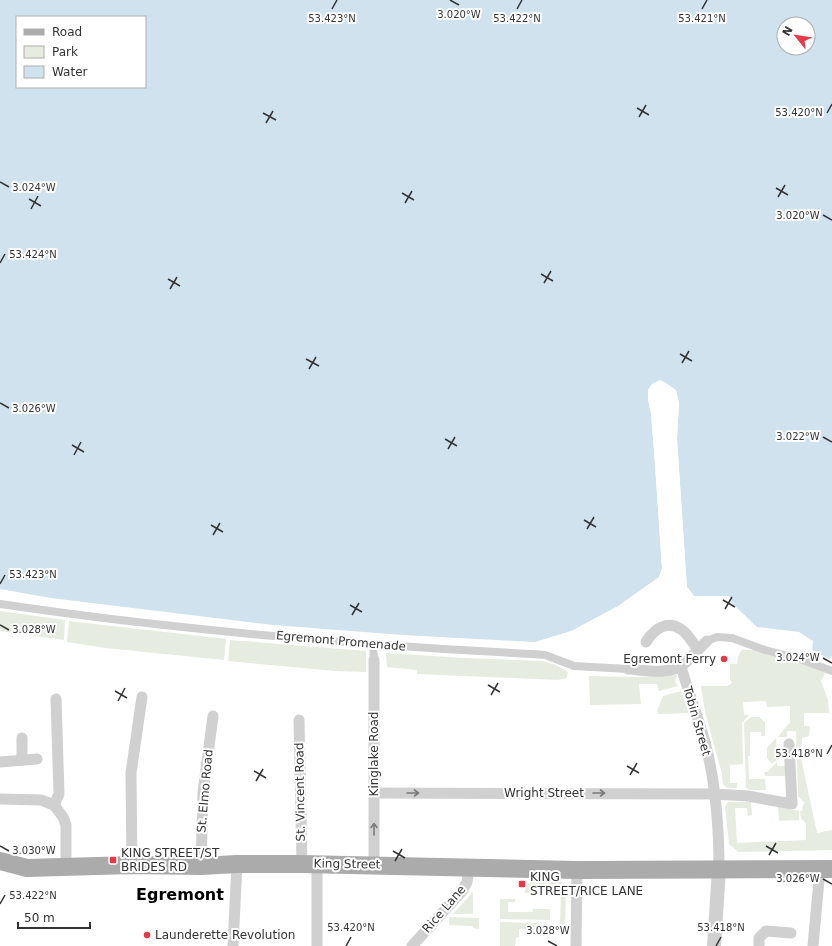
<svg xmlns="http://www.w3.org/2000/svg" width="832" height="946" font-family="'DejaVu Sans',sans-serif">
	<rect width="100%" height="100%" fill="#fff"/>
	<!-- green -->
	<g fill="#e6ecdf">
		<path d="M0 611 65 620 64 640 0 631Z"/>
		<path d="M69 621 226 639 224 660 106 648 67 642Z"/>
		<path d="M230 640 366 651V672L335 671 228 661Z"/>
		<path d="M742 650H757L827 669 821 681 828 700 829 713H804V726H810L809 736 802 738 801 758 817 833 832 830V850L738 852 729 844 725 806 728 802H751L752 815 748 816 747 808H735L737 843 806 840V824L803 820 801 819 800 811H802L804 802 798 796 796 731H787V737H778L790 722V706L767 707 766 701 743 702 744 715H749L742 723 743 764 730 765V783H737V788H728L723 785 722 774 705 712 701 686H727L732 683 730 679V664H737L738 656Z"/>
		<path d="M386 653 464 658 542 661 556 665 568 672 567 678 558 680 417 674V670L387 667Z"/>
		<path d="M677 675 675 682 678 686 659 691 657 684H639L641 704 590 705 589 676 637 677Z"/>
		<path d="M681 691 689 713 659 714 657 711 663 696Z"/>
		<path d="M751 717H759L765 722V736H761V732H750V756H748L749 779H765L766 790H751L746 788 744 723Z"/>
		<path d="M776 738 777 760 772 764 767 758V748Z"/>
		<path d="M777 762V766H786L789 776H765L764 772H767Z"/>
		<path d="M778 807 799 811V820L779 821Z"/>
		<path d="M549 882H562L566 888 565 928H560L561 892 551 891 550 896H544V893L548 892Z"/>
		<path d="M526 883H545V887H540L539 894 525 893Z"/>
		<path d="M473 892V914H453Z"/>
		<path d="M500 899H515V902H508V912H533V909H550V920L500 919Z"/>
		<path d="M449 917 479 918V929L473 928V926L449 925Z"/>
		<path d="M500 922 538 923 539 925H542L541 930 519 929V937L516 938 515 946H500Z"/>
	</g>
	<!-- water -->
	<path fill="#cfe2ee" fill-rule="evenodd" d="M0 0H832V656L829 659 812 650 813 641 799 632 757 627 731 602 732 600 729 596H694L687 587 677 439 679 403 676 390 660 380 648 390V399L651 414 654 450 662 568 659 577 618 606 571 631 535 642 403 635 273 625 51 598 0 589ZM17 17H145V87H17ZM784 24H808V48H784Z"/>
	<!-- pier -->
	<path fill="#fff" d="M660 380 666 383 676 390 679 403 677 439 686 575 687 587 694 596 692 597 685 588 675 439 677 404 674 392 660 382 654 386 650 391V399L653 414 656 450 664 568 660 580 659 577 662 568 654 450 651 414 648 399V390L652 384Z"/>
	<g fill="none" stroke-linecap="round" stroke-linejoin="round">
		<!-- pedestrian -->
		<g stroke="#d0d0d0" stroke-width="8">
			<path d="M0 604C176 630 354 645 532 654L545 655 574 666 628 669"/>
			<path d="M707 641 717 637 732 638 765 650 800 659 832 671"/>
			<path d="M373 644 374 660"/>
		</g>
		<!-- minor -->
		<g stroke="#d0d0d0" stroke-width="11">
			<path d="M646 642C654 629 668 619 682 630 689 635 693 644 698 649"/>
			<path d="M374 660V865"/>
			<path d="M681 667C689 693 699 720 706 746 716 786 719 828 719 869"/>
			<path d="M628 669C645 670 671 676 685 663 693 657 699 648 707 641"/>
			<path d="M299 720 302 864"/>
			<path d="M22 738V760"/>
			<path d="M0 762 37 759"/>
			<path d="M374 793 714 794 748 796 792 804 789 744"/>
			<path d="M0 799 41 800 54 805 63 817 66 825V867"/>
			<path d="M54 805 59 794 56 699"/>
			<path d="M132 865 131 773 142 697"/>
			<path d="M201 866 203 792 213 716"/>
			<path d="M233 946 237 864"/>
			<path d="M317 946V864"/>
			<path d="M412 946 462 891 467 882 469 868"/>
			<path d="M576 946 577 870"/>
			<path d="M759 946V938L766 931 791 933"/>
			<path d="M813 946 820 869"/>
		</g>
		<!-- tertiary -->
		<path stroke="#d0d0d0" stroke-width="14" d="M714 946 719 869"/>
		<!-- primary -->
		<path stroke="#ababab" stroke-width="18" d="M0 861 27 868 132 865 201 866 237 864H302L577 870 832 869"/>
	</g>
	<!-- one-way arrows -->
	<defs><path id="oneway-shaft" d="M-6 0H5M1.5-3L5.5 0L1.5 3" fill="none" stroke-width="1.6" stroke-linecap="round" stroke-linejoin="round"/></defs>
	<g stroke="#7a7a7a">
		<use href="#oneway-shaft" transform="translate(413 793)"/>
		<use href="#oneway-shaft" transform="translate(599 793)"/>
		<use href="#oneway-shaft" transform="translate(374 829) rotate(-90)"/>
	</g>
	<!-- ticks -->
	<path fill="none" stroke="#333" stroke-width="1.5" d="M450 0 459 5M332 9 337 0M517 9 522 0M702 9 707 0M637 108 649 115M263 113 276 120M827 113 832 104M639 117 646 105M266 123 273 111M0 182 9 187M776 188 788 195M402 193 414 200M778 197 785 185M29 199 41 206M405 203 412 191M31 209 38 196M823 215 832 220M0 263 5 254M541 274 553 281M168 279 180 286M544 283 551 271M170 289 177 277M680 354 692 361M306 359 319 366M682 363 689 351M309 369 316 357M0 403 9 408M823 437 832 442M445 439 457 446M72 445 84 452M448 449 455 437M74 455 81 442M584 520 596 527M211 525 223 532M587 529 594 517M213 535 220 523M0 584 5 575M723 600 735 607M350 605 362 612M725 609 732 597M352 615 359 603M0 625 9 630M823 658 832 663M488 685 500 692M115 691 127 698M491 695 498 683M118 701 125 688M827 754 832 745M627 766 639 773M254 771 266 778M630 775 637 763M256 781 263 769M0 846 9 851M766 846 778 853M393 851 405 858M769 855 776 843M395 861 402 849M823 879 832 884M0 904 5 895M548 941 557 946M346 946 351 937M716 946 721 937"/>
	<!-- markers -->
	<g fill="#e63946" stroke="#fff" stroke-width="1.5">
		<circle cx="724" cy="659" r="4"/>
		<rect x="109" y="856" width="8" height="8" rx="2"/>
		<rect x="518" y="880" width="8" height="8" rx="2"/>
		<circle cx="147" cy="935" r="4"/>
	</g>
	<g text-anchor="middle" stroke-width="4" stroke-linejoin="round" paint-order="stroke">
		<!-- street labels -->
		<g font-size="12" fill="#333" stroke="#fff">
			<text transform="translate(341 641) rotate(5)" y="4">Egremont Promenade</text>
			<text transform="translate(697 721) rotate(74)" y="4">Tobin Street</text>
			<text transform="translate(374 754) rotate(-90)" y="4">Kinglake Road</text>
			<text transform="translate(205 791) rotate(-85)" y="4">St. Elmo Road</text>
			<text transform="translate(300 792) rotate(-91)" y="4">St. Vincent Road</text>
			<text x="544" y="797">Wright Street</text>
			<text transform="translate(347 864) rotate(1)" y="4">King Street</text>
			<text transform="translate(444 909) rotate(-49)" y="4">Rice Lane</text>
		</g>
		<!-- poi labels -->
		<g font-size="12" fill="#333" stroke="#fff" text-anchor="start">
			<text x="716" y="663" text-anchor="end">Egremont Ferry</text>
			<text x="121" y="857">KING STREET/ST<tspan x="121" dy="14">BRIDES RD</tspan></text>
			<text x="530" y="881">KING<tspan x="530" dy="14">STREET/RICE LANE</tspan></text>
			<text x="155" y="939">Launderette Revolution</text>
		</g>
		<!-- district labels -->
		<g font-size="16" font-weight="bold" fill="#000" stroke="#fff">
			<text x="180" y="900">Egremont</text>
		</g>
	</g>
	<g font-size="10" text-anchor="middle" fill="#333" stroke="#fff" stroke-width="4" stroke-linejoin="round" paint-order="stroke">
		<text x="459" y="18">3.020°W</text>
		<text x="332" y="22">53.423°N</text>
		<text x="517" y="22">53.422°N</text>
		<text x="702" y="22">53.421°N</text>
		<text x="799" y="116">53.420°N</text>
		<text x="34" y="191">3.024°W</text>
		<text x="798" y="219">3.020°W</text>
		<text x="33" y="258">53.424°N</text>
		<text x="34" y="412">3.026°W</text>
		<text x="798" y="440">3.022°W</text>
		<text x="33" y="578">53.423°N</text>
		<text x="34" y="633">3.028°W</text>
		<text x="798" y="661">3.024°W</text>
		<text x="799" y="757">53.418°N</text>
		<text x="34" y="854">3.030°W</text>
		<text x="798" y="882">3.026°W</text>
		<text x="33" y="899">53.422°N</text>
		<text x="351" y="931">53.420°N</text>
		<text x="721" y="931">53.418°N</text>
		<text x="548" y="934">3.028°W</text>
	</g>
	<!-- legend -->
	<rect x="16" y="16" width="130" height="72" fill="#ffffff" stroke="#adadad"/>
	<rect x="24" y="29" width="20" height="6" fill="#ababab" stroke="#adadad"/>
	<text x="52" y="36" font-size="12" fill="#333333">Road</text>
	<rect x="24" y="46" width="20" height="12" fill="#e6ecdf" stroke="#adadad"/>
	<text x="52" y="56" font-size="12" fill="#333333">Park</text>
	<rect x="24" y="66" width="20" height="12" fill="#cfe2ee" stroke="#adadad"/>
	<text x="52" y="76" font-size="12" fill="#333333">Water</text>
	<!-- north arrow -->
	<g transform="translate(796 36) rotate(300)"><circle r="19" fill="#ffffff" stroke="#adadad"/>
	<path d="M0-3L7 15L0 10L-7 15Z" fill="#e63946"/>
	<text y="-6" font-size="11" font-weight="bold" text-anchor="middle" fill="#333333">N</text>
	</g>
	<!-- scale -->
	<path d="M18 922v6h72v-6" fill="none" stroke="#333333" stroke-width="2"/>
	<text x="24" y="922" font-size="12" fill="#333333" stroke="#ffffff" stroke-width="3" paint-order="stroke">50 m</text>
</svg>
